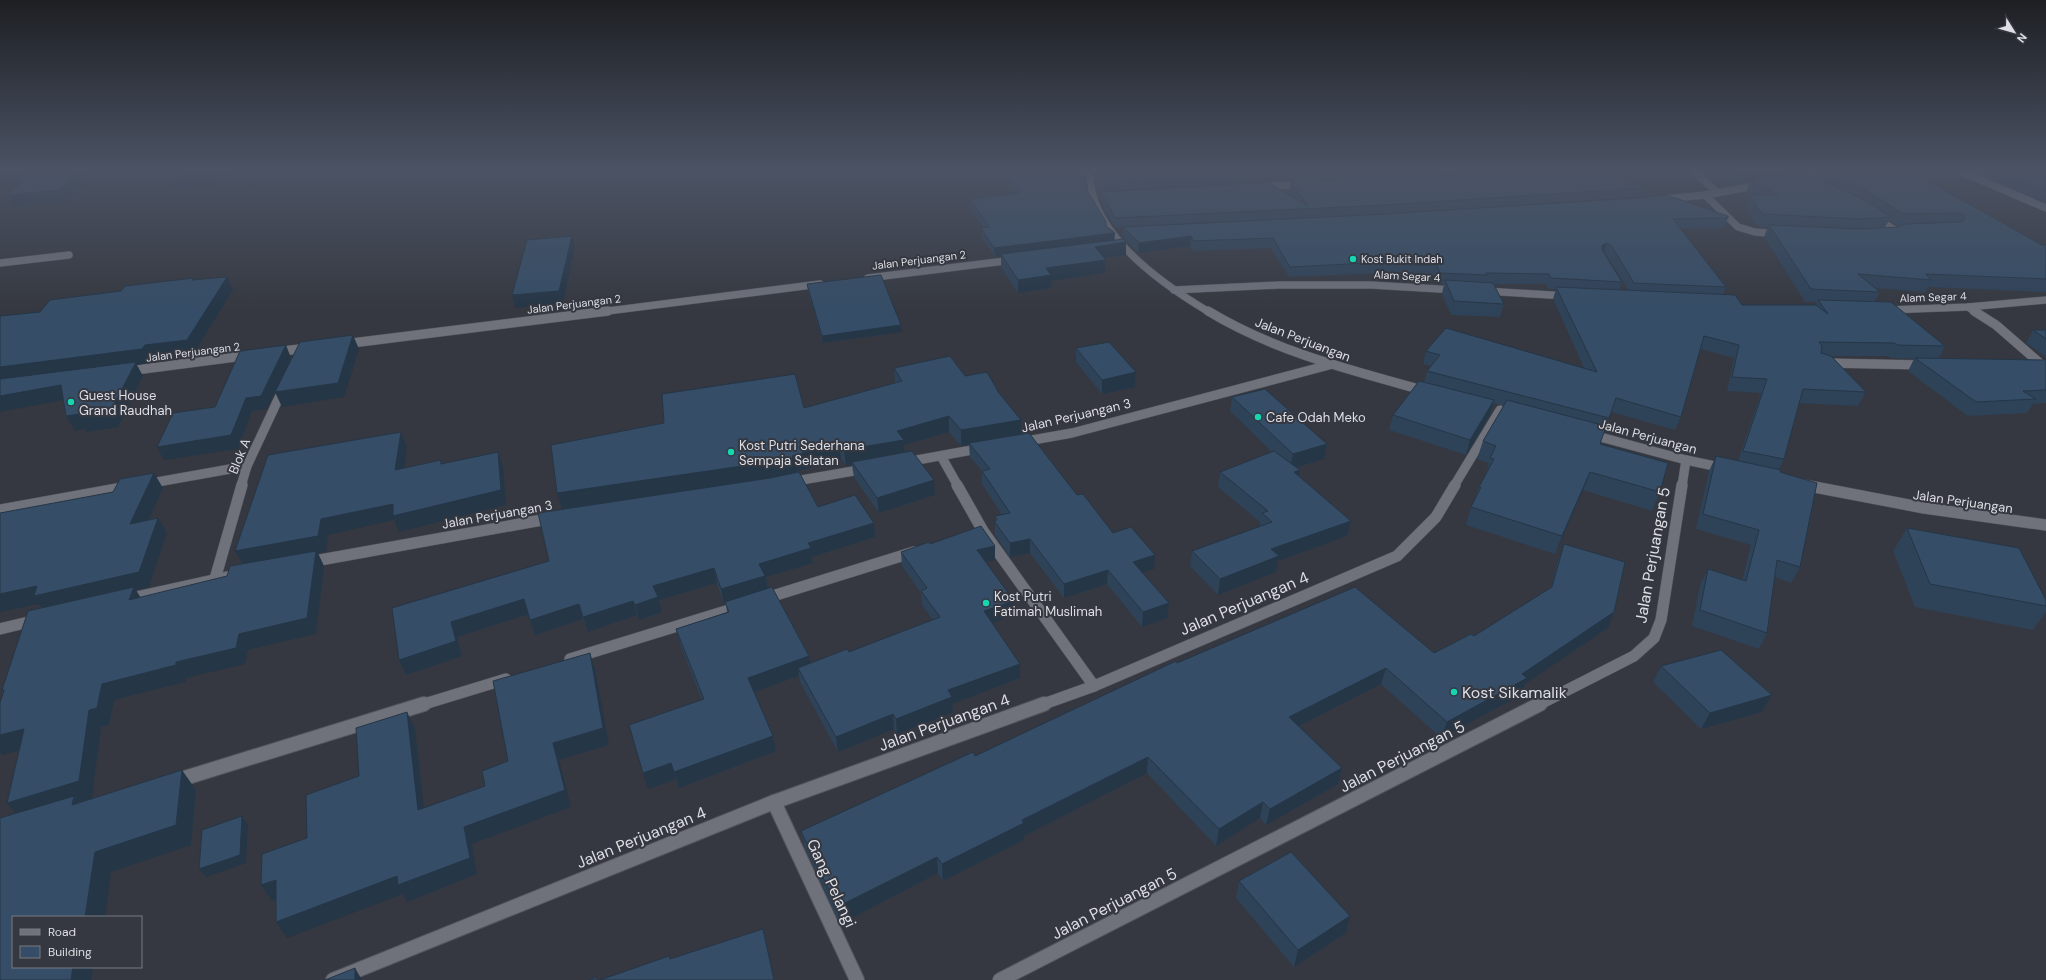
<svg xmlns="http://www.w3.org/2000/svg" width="2046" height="980" font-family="'DM Sans',sans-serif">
	<rect width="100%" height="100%" fill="#353840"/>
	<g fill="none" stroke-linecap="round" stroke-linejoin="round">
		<!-- minor-far3 casing -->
		<g stroke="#52555b" stroke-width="8">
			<g id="minor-far3">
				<path d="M1090 172C1088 233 1162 284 1209 312"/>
				<path d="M1695 172 1718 193"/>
				<path d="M1962 172 2046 208"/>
				<path d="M1798 178 1827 172"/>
				<path d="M1262 186 1302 185"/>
				<path d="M1705 195 1738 227 1755 232 1779 234"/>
				<path d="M1664 199 1705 195 1761 185"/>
				<path d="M1876 218 1896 231"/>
				<path d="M0 263 69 255"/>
				<path d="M868 278 1013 260"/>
				<path d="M1174 290 1278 285H1371L1456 290"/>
				<path d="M1484 291 1568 296"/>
				<path d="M1968 307 1975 312"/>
				<path d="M1887 310 1968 307 2046 300"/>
				<path d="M600 312 820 284"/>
			</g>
		</g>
		<!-- minor-far2 casing -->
		<g stroke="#52555b" stroke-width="10">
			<g id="minor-far2">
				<path d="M1208 311C1276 352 1350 370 1426 391"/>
				<path d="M1974 311 1996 325 2042 365 2036 366"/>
				<path d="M344 344 608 311"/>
				<path d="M275 352 308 348"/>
				<path d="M1826 363 1924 365"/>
				<path d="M128 371 251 355"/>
				<path d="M1589 434 1686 460 1724 468"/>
				<path d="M1021 442 1072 433 1329 365"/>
				<path d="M941 456 958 486"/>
				<path d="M906 462 983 448"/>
				<path d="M790 482 865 469"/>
				<path d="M146 484 247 466"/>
				<path d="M1803 485 1808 486"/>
				<path d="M241 486 247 466 283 389"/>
				<path d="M1454 486 1500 410"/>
				<path d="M1682 486 1686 460"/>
			</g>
		</g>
		<!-- minor-far1 casing -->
		<g stroke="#52555b" stroke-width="12">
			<g id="minor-far1">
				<path d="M957 485 983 531 1094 686"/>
				<path d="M1804 485 1924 508 2046 525"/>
				<path d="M0 510 128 487"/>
				<path d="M309 562 553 518"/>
				<path d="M215 579 242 485"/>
				<path d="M127 599 236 575"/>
				<path d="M763 599 914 552"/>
				<path d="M0 629 37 620"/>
				<path d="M570 659 739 607"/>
				<path d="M421 705 506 679"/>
				<path d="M1041 705 1094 686 1397 556 1436 517 1455 485"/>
				<path d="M1538 705 1634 656 1654 638 1661 620 1682 485"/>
			</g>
		</g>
		<!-- minor casing -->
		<g stroke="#52555b" stroke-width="16">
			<g id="minor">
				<path d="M175 781 424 704"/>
				<path d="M774 802 857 980"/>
				<path d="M333 980 774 802 1044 704"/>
				<path d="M1000 980 1540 704"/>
			</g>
		</g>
		<!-- minor-far3 -->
		<use href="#minor-far3" stroke="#6f727b" stroke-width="7"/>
		<!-- minor-far2 -->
		<use href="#minor-far2" stroke="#6f727b" stroke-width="9"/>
		<!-- minor-far1 -->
		<use href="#minor-far1" stroke="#6f727b" stroke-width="11"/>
		<!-- minor -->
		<use href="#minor" stroke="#6f727b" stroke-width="14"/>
	</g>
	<!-- wall -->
	<g fill="#2e4258" fill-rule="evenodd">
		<path d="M998 172H1086L1087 190 1106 226 1115 233 1114 240 1126 255 1104 258 1106 260 1105 273 1051 281V288L1018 293 1001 267V257H995L981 237V228H984L970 207V199L1014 193Z"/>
		<path d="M1095 172H1250L1253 174 1252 182 1097 191Z"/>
		<path d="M1277 172H1477L1437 178 1282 181Z"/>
		<path d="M1480 172H1601L1645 188 1642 197 1384 214 1115 227 1100 200 1101 192 1294 198 1289 191 1291 182 1439 179 1482 173Z"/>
		<path d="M1707 172H1803L1814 177 1816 172H1912L2042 245H2046V292L1928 287 1925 292 1875 288 1880 292 1875 301 1945 346 1939 358 2043 360 2046 359V403L2033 404 2027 413 1968 416 1908 371 1914 359 1891 358 1888 356H1830L1866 392 1858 406 1799 403 1784 459 1779 469 1780 472 1800 567 1791 583 1774 577 1767 633 1759 649 1692 626 1700 585 1708 569 1742 580 1751 545 1696 529 1709 471 1716 456 1738 461 1761 393 1727 391 1734 358 1700 349 1681 417 1675 430 1611 412 1600 444 1660 492 1652 511 1583 490 1555 554 1466 525 1471 507 1475 499 1479 487 1485 475 1489 463 1477 459 1483 441 1504 406 1494 403 1490 415 1466 455 1389 430 1393 415 1424 382 1427 371 1431 366 1423 364 1426 351 1584 368 1553 299 1556 289H1548L1546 284H1493L1504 304 1500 317 1451 315 1442 294 1444 284 1438 283 1434 275 1408 276 1406 272 1289 277 1271 248 1192 251 1190 246 1138 253 1122 236 1123 227 1728 218 1724 228 1680 229 1726 287 1723 295 1742 305H1815L1817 302H1805L1764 237 1768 227 1757 226 1745 207 1750 195H1751L1746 193 1750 182 1732 185ZM1889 220 1897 226H1901L1899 227 1885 228ZM1604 253 1607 255 1628 290H1619L1622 282Z"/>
		<path d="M1974 172H2046V203Z"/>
		<path d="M807 284 902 332 823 343 808 291Z"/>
		<path d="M2033 330H2046V357L2026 343Z"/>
		<path d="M1076 348 1136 372 1135 387 1102 394 1076 362Z"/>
		<path d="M894 368 965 376 999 393 1021 420V435L1077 495 1113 533 1154 569 1142 572 1169 603 1167 618 1142 627 1107 584 1064 598 1030 553 1010 557 995 535V516L1002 515 982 484V471L970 457 969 445 961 446 949 432 904 445 905 453 935 495 879 513 854 477 852 465 846 466 841 459 795 472 818 507 874 523 875 537 812 557 813 563 766 577 768 589 809 656 810 663 849 652 933 620 922 605 921 593 902 566 901 552 930 544 995 546V560L986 562 1014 615 992 623 1020 678 952 704 953 712 897 734 894 729 838 752 800 682 799 676 754 692 776 751 679 788 676 779 648 789 702 700 680 644 676 629 727 612 726 603 724 604 717 583 659 600 662 612 639 620 637 615 588 632 583 619 535 635 528 614 457 637 462 656 406 675 399 660 549 561 562 509 557 493 804 408 895 383Z"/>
		<path d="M1232 397 1327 444 1324 459 1296 467 1300 470 1299 476 1351 521 1347 536 1278 561 1276 572 1218 595 1190 566 1192 551 1260 526V522L1218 487 1220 472 1272 452 1230 411Z"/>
		<path d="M1907 528 2046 600V612L2033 630 1915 607 1893 551Z"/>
		<path d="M1564 544 1614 612 1608 628 1525 684 1521 695 1441 738 1381 684 1299 726 1342 768 1338 784 1266 825 1260 818 1216 846 1147 773 1024 836V840L943 881 938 873 840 924 805 848 801 831 975 756 1177 663 1434 653 1474 636 1551 588 1558 560Z"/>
		<path d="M1661 666 1762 712 1701 729 1653 682Z"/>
		<path d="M1239 881 1346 933 1294 967 1236 898Z"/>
	</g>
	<!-- shaded-wall -->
	<g fill="#253647">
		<path d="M18 172H34L39 182 0 186V174Z"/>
		<path d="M77 172H94L65 202 13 206 7 195Z"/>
		<path d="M209 172H233L225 183 176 188 171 176Z"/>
		<path d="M1438 172H1477L1437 178Z"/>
		<path d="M1746 172H1800L1751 181 1750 182 1732 185 1736 174Z"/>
		<path d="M1115 233 1114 242 1001 254V257H995L994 248Z"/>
		<path d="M572 236 575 247 563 303 515 308 512 295Z"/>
		<path d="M1191 236 1190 246 1138 253 1139 243Z"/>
		<path d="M1126 242V255L1095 259V247Z"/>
		<path d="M1607 243 1603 253 1599 255 1602 245Z"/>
		<path d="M1106 260 1105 273 1051 281V288L1018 293V280L1046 268Z"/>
		<path d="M227 277 233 290 194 353 152 358 150 363 137 365 143 376 118 427 86 432 85 429 75 431 66 416 134 365 0 382V367L145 345Z"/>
		<path d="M901 325 902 332 823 343 822 336Z"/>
		<path d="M353 335 359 349 344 397 282 407 275 392 267 409 252 411 238 449 164 460 157 447 246 398 286 345 291 358 275 392Z"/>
		<path d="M1136 372 1135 387 1102 394V380Z"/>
		<path d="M61 385 69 399 0 412V396Z"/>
		<path d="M1494 400 1490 415 1466 455 1470 440Z"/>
		<path d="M949 416V432L904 445 905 456 852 462V465L846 466 844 450 897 431Z"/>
		<path d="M1021 420V436L969 443V445L961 446V430Z"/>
		<path d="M401 432 407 447 402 485 395 470Z"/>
		<path d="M839 443 841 459 795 472V475L562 509 557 493 792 456Z"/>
		<path d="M1327 444 1324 459 1290 469 1293 454Z"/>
		<path d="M498 452 503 467 506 505 399 532 394 520 328 535 326 552 318 553 324 566 316 634 248 650 245 664 186 678V682L114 700 109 725 101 727 92 798 78 802 89 816 21 820 7 803 102 684 176 662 244 567 235 551Z"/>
		<path d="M1300 470 1297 485 1294 472Z"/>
		<path d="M1590 472 1583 490 1555 554 1562 536Z"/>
		<path d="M154 473 163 488 140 539 130 524Z"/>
		<path d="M934 480 935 495 879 513 877 498Z"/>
		<path d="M158 518 167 533 149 587 136 590 144 603 44 611 39 604 0 612V594Z"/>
		<path d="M1351 521 1347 536 1278 561 1276 572 1218 595 1220 579 1271 549Z"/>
		<path d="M874 523 875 537 812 557 813 563 766 577 768 590 724 604 721 589 759 564 808 543Z"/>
		<path d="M1030 539V553L1010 557V543Z"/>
		<path d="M995 546V560L978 564 977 550Z"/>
		<path d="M1155 555 1154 569 1132 576 1133 562Z"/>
		<path d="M714 568 717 583 659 600 662 612 639 620 635 605 653 586Z"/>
		<path d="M1108 570 1107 584 1064 598V584Z"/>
		<path d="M524 599 529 614 457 637 462 656 406 675 399 660 451 622Z"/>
		<path d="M633 601 637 615 588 632 583 617Z"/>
		<path d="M1014 601V615L985 626 984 611Z"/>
		<path d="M1169 603 1167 618 1142 627 1143 612Z"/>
		<path d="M579 604 583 619 535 635 530 620Z"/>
		<path d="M1614 612 1608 628 1525 684 1521 695 1441 738 1447 722 1522 674Z"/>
		<path d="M590 653 595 669 609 745 559 760 571 807 472 844 477 874 407 902 403 894 287 938 276 922 464 827 553 743Z"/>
		<path d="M809 656 812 672 798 668 799 676 751 693 748 678Z"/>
		<path d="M1020 664V678L952 704 953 712 897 734 896 719 948 690Z"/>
		<path d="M1386 668 1381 684 1285 733 1289 717Z"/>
		<path d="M1772 695 1762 712 1701 729 1710 713Z"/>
		<path d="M407 712 415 728 426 827 418 810Z"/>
		<path d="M893 714 894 729 838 752 836 737Z"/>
		<path d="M24 729 36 745 2 755 0 752V735Z"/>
		<path d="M773 736 776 751 679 788 674 772Z"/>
		<path d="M1148 757 1147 773 1024 836V840L943 881 942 864 1022 820Z"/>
		<path d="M671 763 676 779 648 789 643 773Z"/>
		<path d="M1342 768 1338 784 1266 825 1270 809Z"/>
		<path d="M182 770 196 790 191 845 111 872 105 917H85L95 852Z"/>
		<path d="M1263 802 1260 818 1216 846 1219 829Z"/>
		<path d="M242 816 248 825 246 863 206 877 199 869Z"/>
		<path d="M937 857 938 873 840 924 837 907Z"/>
		<path d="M276 880 287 896 272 901 261 885Z"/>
		<path d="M1350 916 1346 933 1294 967 1298 950Z"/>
		<path d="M73 967H93L91 980H71Z"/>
		<path d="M355 968 362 980H355Z"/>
	</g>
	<!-- building -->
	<g fill="#354d66" stroke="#253647">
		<path d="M0 172H18L0 174Z"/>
		<path d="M32 172H77L59 190 7 195Z"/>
		<path d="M174 172H209L171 176Z"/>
		<path d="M1004 172H1086L1087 190 1106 222V226L1115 233 994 248 981 228 989 227 970 199 1019 193Z"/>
		<path d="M1096 172H1250L1253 174 1097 183Z"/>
		<path d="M1484 172H1601L1645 188 1386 205 1115 218 1101 192 1268 182 1308 206 1291 182 1439 179 1483 173Z"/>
		<path d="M1732 172H1746L1736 174Z"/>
		<path d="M1795 172H1803L1865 200 1891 217 1860 219 1762 214 1750 195H1778L1751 181Z"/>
		<path d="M1825 172H1912L2042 245H2046V279L1926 274 1931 280 1858 274 1880 292 1811 289 1769 225 1860 229 1899 227 1904 224 1960 222 1964 220V215L1960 213 1903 214 1869 192Z"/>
		<path d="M2003 172H2046V190Z"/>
		<path d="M1667 195 1728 216V218L1673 219 1726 287 1634 283 1611 245 1607 243 1602 245V250L1622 282 1551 278 1549 274 1486 273 1487 275 1440 273 1437 265H1411L1408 261 1290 267 1273 238 1193 241 1191 236 1139 243 1123 227 1386 214 1636 198Z"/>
		<path d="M572 236 559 291 512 295 527 240Z"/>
		<path d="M1123 239 1126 242 1095 247 1106 260 1046 268 1051 275 1018 280 1001 254Z"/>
		<path d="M881 275 901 325 822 336 807 284Z"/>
		<path d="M227 277 187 340 145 345 142 349 0 367V316L40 312 50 300 121 291 125 286 194 278 192 280Z"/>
		<path d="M1445 280 1493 283 1504 304 1454 301Z"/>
		<path d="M1556 287 1735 295 1742 305H1816L1828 314 1818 300 1891 302 1945 346 1898 345 1894 343 1819 342 1822 346 1821 353 1831 356 1866 392 1803 389 1784 459 1743 451 1767 379 1732 377 1739 345 1704 336 1681 417 1616 398 1609 418 1427 371 1440 355 1426 351 1446 328 1597 372Z"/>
		<path d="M2033 330H2046V339Z"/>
		<path d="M353 335 338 383 275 392 300 342Z"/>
		<path d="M1109 342 1136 372 1102 380 1076 348Z"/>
		<path d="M286 345 261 396 246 398 231 435 157 447 173 413 215 407 240 351Z"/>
		<path d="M950 356 965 376 987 372 999 393 1021 420 961 430 949 416 897 431 904 440 844 450 839 443 792 456 793 458 770 462 557 493 551 445 664 423 662 394 795 374 804 408 902 381 894 368Z"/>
		<path d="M1915 358 2043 360 2046 359V390L2023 391 2036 399 1976 402Z"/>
		<path d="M136 362 110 412 78 417 80 414 66 416 61 385 0 396V379Z"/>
		<path d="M1419 381 1494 400 1470 440 1393 415Z"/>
		<path d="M1265 389 1327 444 1293 454 1232 397Z"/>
		<path d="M1507 400 1606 426 1600 444 1668 463 1660 492 1590 472 1562 536 1471 507 1481 487H1479L1494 459 1490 458 1496 446 1483 441Z"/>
		<path d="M401 432 395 470 441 460V464L498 452 501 490 393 516V504L321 519 318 536 235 551 268 455Z"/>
		<path d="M1029 433 1077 495 1083 494 1113 533 1131 527 1155 555 1133 562 1169 603 1143 612 1108 570 1064 584 1030 539 1010 543 994 521 997 520 995 516 1010 513 982 471 990 469 969 443Z"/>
		<path d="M912 451 934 480 877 498 852 462Z"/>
		<path d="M1274 451 1300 470 1294 472 1351 521 1271 549 1279 556 1220 579 1192 551 1272 522 1262 513 1268 511 1220 472Z"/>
		<path d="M1716 456 1781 470 1780 472 1817 483 1800 567 1777 560 1767 633 1700 610 1708 569 1746 581 1759 530 1703 514Z"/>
		<path d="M799 472 818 507 855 495 874 523 808 543 811 548 759 564 765 576 721 589 714 568 653 586 658 597 635 605 633 601 583 617 579 604 530 620 524 599 451 622 456 641 399 660 392 608 549 561 538 513 770 478Z"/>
		<path d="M154 473 130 524 158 518 139 572 34 596 37 586 0 594V513L113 492 120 479Z"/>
		<path d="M981 526 995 546 977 550 1014 601 984 611 1020 664 948 690 952 697 896 719 893 714 836 737 798 668 847 649 849 652 940 617 921 591 927 588 901 552 929 542 930 544Z"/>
		<path d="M1907 528 2019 548 2046 600V606L1930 584Z"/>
		<path d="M1564 544 1625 562 1614 612 1522 674 1527 678 1447 722 1386 668 1289 717 1342 768 1270 809 1263 802 1219 829 1148 757 1022 820 1024 823 942 864 937 857 837 907 801 831 973 752 975 756 1176 661 1177 663 1355 587 1434 653 1471 634 1474 636 1552 587Z"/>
		<path d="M316 551 307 618 239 634 236 648 176 662V665L102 684 97 708 89 710 79 781 7 803 24 729 0 735V703L4 690H2L28 611 134 587 129 600 227 576 230 566Z"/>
		<path d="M772 587 809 656 748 678 773 736 674 772 671 763 643 773 629 725 704 699 676 629 729 612 725 602Z"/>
		<path d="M1721 650 1772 695 1710 713 1661 666Z"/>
		<path d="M590 653 603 728 553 743 565 790 464 827 470 858 398 885 397 876 276 922V880L261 885 262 854 307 838 306 795 359 776 356 728 407 712 418 810 485 786 482 771 508 761 493 681Z"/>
		<path d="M182 770 176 825 95 852 85 917H13V967H73L71 980H0V818L74 796 72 805Z"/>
		<path d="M242 816 240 855 199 869 202 830Z"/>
		<path d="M1291 852 1350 916 1298 950 1239 881Z"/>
		<path d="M763 929 774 980H600L669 956 670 959Z"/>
		<path d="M355 968V980H325Z"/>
		<path d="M597 977V980H588Z"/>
	</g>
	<!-- sky -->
	<linearGradient id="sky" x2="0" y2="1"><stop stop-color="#1d1f23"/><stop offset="0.55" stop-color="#4b5364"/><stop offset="1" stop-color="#4b5364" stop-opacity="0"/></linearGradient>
	<rect width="2046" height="310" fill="url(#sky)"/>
	<!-- markers -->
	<g fill="#16d5b3" stroke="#353840" stroke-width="1.5">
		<circle cx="1353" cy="259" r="4"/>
		<circle cx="71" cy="402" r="4"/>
		<circle cx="1258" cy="417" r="4"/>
		<circle cx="731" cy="452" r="4"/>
		<circle cx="986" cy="603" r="4"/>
		<circle cx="1454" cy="692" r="4"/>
	</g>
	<g text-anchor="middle" stroke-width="4" stroke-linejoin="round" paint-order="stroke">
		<!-- far-poi labels -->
		<g font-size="11" fill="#dddfe4" stroke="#353840" text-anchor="start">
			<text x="1361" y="263">Kost Bukit Indah</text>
		</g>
		<!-- far-street labels -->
		<g font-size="11" fill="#dddfe4" stroke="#353840">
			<text transform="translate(919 260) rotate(-7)" y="4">Jalan Perjuangan 2</text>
			<text transform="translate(1407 276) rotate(3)" y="4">Alam Segar 4</text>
			<text transform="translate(1933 297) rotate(-2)" y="4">Alam Segar 4</text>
			<text transform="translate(574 304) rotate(-7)" y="4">Jalan Perjuangan 2</text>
			<text transform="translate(193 352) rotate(-7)" y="4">Jalan Perjuangan 2</text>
		</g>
		<!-- street labels -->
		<g font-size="13" fill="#dddfe4" stroke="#353840">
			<text transform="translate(1303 339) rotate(21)" y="5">Jalan Perjuangan</text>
			<text transform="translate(1076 415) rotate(-13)" y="5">Jalan Perjuangan 3</text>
			<text transform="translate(1648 436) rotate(15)" y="5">Jalan Perjuangan</text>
			<text transform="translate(239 456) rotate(-68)" y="5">Blok A</text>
			<text transform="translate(1963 501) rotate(8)" y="5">Jalan Perjuangan</text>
			<text transform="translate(497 514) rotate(-10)" y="5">Jalan Perjuangan 3</text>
		</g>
		<!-- poi labels -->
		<g font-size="13" fill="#dddfe4" stroke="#353840" text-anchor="start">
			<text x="79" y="400">Guest House<tspan x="79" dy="15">Grand Raudhah</tspan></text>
			<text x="1266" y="422">Cafe Odah Meko</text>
			<text x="739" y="450">Kost Putri Sederhana<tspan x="739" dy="15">Sempaja Selatan</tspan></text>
			<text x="994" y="601">Kost Putri<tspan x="994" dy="15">Fatimah Muslimah</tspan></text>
		</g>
		<!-- near-street labels -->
		<g font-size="16" fill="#dddfe4" stroke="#353840">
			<text transform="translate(1652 555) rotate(-80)" y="6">Jalan Perjuangan 5</text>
			<text transform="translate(1244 603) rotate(-23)" y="6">Jalan Perjuangan 4</text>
			<text transform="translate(944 722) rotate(-20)" y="6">Jalan Perjuangan 4</text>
			<text transform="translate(1402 756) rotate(-27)" y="6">Jalan Perjuangan 5</text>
			<text transform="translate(641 837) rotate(-22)" y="6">Jalan Perjuangan 4</text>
			<text transform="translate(832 883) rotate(65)" y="6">Gang Pelangi</text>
			<text transform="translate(1114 903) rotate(-27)" y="6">Jalan Perjuangan 5</text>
		</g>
		<!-- near-poi labels -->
		<g font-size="16" fill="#dddfe4" stroke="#353840" text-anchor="start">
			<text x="1462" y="698">Kost Sikamalik</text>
		</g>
	</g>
	<!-- legend -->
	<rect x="12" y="916" width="130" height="52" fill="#353840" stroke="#787b82"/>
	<rect x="20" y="929" width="20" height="6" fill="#6f727b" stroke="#787b82"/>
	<text x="48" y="936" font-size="12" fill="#dddfe4">Road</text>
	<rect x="20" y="946" width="20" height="12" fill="#354d66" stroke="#787b82"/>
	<text x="48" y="956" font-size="12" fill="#dddfe4">Building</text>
	<!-- north arrow -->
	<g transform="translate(2014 32) rotate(127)" stroke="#353840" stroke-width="3" paint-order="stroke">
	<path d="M0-3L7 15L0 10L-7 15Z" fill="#dddfe4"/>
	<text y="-6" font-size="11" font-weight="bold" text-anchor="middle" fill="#dddfe4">N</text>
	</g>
</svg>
